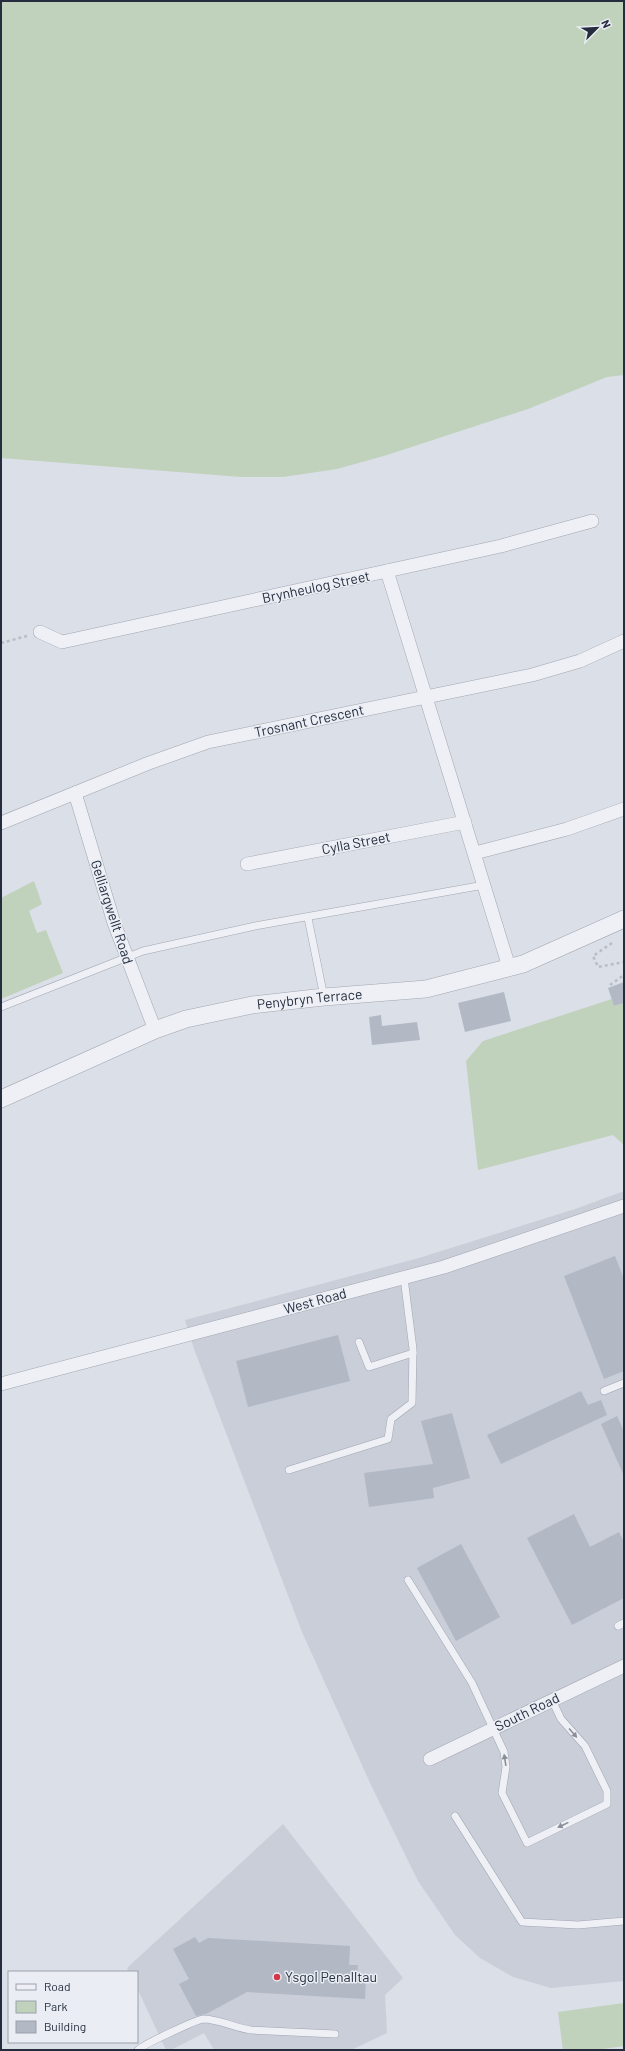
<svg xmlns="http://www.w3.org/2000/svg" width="625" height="2051" font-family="Barlow,sans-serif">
	<rect width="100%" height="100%" fill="#dbdfe7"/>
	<!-- built -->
	<g fill="#c9ced9">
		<path d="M624 1191V1981L551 1988 513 1977 480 1958 455 1935 418 1881 371 1785 302 1632 194 1349 185 1320 419 1258 578 1208Z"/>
		<path d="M283 1824 403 1978 385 1995 387 2033 351 2050H214L204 2033 171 2050H166L137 1988V1972H129L127 1968Z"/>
	</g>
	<!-- green -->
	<g fill="#c0d1bc">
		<path d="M1 1H624V375L607 377 528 409 387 455 337 469 283 477H241L1 458Z"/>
		<path d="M34 881 42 904 29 911 37 933 46 930 63 973 1 999V898Z"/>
		<path d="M612 999 615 1006 624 1003V1145L613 1135 478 1170 466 1061 483 1041Z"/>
		<path d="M624 2003V2046L596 2050H563L558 2012Z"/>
	</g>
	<!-- building -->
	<g fill="#b2b8c4">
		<path d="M624 982V1003L614 1006 608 988Z"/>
		<path d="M504 992 511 1021 465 1032 458 1003Z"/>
		<path d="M381 1015 382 1026 417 1022 420 1040 372 1045 369 1017Z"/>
		<path d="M615 1256 624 1279V1371L604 1379 564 1276Z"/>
		<path d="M338 1335 350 1381 248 1407 236 1361Z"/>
		<path d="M581 1391 588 1405 601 1400 607 1415 501 1464 487 1435Z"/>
		<path d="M452 1413 470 1478 433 1488 434 1498 369 1507 364 1473 433 1464 421 1421Z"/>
		<path d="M617 1416 624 1432V1476L601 1424Z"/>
		<path d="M574 1514 590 1547 619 1532 624 1542V1598L572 1625 527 1538Z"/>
		<path d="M461 1544 500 1617 456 1641 417 1568Z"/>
		<path d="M195 1937 199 1943 208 1938 350 1946 349 1965H358L357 1974 366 1975 365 1999 247 1992 206 2014 196 2016 179 1984 189 1979 173 1949Z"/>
	</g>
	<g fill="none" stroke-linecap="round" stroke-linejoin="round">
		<!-- service casing -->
		<g stroke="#a0a6b1" stroke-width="8">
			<g id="service">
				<path d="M308 918 324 997"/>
				<path d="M1 1007 143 951 255 926 484 885"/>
				<path d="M359 1342 369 1367 413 1353"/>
				<path d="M604 1391 624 1383"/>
				<path d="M289 1470 388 1439 391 1419 412 1403 413 1349 404 1278"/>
				<path d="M408 1580 472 1683 504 1752 506 1767 502 1793 527 1843 607 1804V1791L585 1746 561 1719 552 1700"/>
				<path d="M618 1626 624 1623"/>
				<path d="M455 1816 522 1922 578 1925 624 1921"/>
				<path d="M138 2050C142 2045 196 2020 203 2019 219 2019 235 2028 251 2030L335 2034"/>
			</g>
		</g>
		<!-- minor casing -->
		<g stroke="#a0a6b1" stroke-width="14">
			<g id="minor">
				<path d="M387 571 509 967"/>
				<path d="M40 632 62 642 501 546 592 521"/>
				<path d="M75 793 114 923 155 1030"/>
				<path d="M1 823 149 763 208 742 532 675 580 661 624 641"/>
				<path d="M475 853 567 829 624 809"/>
				<path d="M247 864 465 822"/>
				<path d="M1 1384 444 1267 624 1206"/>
				<path d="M430 1759 624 1666"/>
			</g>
		</g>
		<!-- tertiary casing -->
		<g stroke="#a0a6b1" stroke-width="18">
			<g id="tertiary">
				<path id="s1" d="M1 1099 155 1030 186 1019 252 1005 324 997 426 989 523 964 624 919"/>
			</g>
		</g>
		<!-- path -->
		<g stroke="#b9bdc5" stroke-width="2.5" stroke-dasharray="3 3" stroke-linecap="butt">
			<path d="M1 643 27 636"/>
			<path d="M612 943 593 956 598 967 624 962"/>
			<path d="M610 985 624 975"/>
		</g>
		<!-- service -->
		<use href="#service" stroke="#eef0f5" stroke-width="7"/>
		<!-- minor -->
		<use href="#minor" stroke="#eef0f5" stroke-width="13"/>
		<!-- tertiary -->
		<use href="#tertiary" stroke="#eef0f5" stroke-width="17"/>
	</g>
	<!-- one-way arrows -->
	<defs><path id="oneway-solid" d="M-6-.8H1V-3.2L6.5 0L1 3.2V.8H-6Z"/></defs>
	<g fill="#898e99">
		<use href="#oneway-solid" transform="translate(573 1733) rotate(49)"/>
		<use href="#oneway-solid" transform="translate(505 1760) rotate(-99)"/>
		<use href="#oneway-solid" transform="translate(563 1825) rotate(154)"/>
	</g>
	<!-- markers -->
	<circle fill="#d53748" stroke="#eaeef4" stroke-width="1.5" cx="277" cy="1977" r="4"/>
	<g text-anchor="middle" stroke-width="3" stroke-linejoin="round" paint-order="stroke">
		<!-- street labels -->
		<g font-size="14" fill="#242c3d" stroke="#eaeef4">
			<text transform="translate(316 587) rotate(-12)" y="5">Brynheulog Street</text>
			<text transform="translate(309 721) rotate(-12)" y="5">Trosnant Crescent</text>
			<text transform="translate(356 843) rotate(-11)" y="5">Cylla Street</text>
			<text transform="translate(112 912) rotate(72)" y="5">Gelliargwellt Road</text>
			<text dy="5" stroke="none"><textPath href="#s1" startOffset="327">Penybryn Terrace</textPath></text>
			<text transform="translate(315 1301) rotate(-15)" y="5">West Road</text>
			<text transform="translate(527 1712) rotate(-26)" y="5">South Road</text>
		</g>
		<!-- poi labels -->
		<g font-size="14" fill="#242c3d" stroke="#eaeef4" text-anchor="start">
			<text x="285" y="1982">Ysgol Penalltau</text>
		</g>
	</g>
	<!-- border -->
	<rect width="625" height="2051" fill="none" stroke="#242c3d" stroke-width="4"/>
	<!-- legend -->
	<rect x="8" y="1971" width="130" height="72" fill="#eaeef4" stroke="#9ba0ab"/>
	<rect x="16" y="1984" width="20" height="6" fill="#eef0f5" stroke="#9ba0ab"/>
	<text x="44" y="1991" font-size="12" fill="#242c3d">Road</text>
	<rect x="16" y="2001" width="20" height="12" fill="#c0d1bc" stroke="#9ba0ab"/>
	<text x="44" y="2011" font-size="12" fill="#242c3d">Park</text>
	<rect x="16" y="2021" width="20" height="12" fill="#b2b8c4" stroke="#9ba0ab"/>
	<text x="44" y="2031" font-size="12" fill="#242c3d">Building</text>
	<!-- north arrow -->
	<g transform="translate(597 28) rotate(66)" stroke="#eaeef4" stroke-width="3" paint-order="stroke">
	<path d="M0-3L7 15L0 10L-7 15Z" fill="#242c3d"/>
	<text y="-6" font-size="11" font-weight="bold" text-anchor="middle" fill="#242c3d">N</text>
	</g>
</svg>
